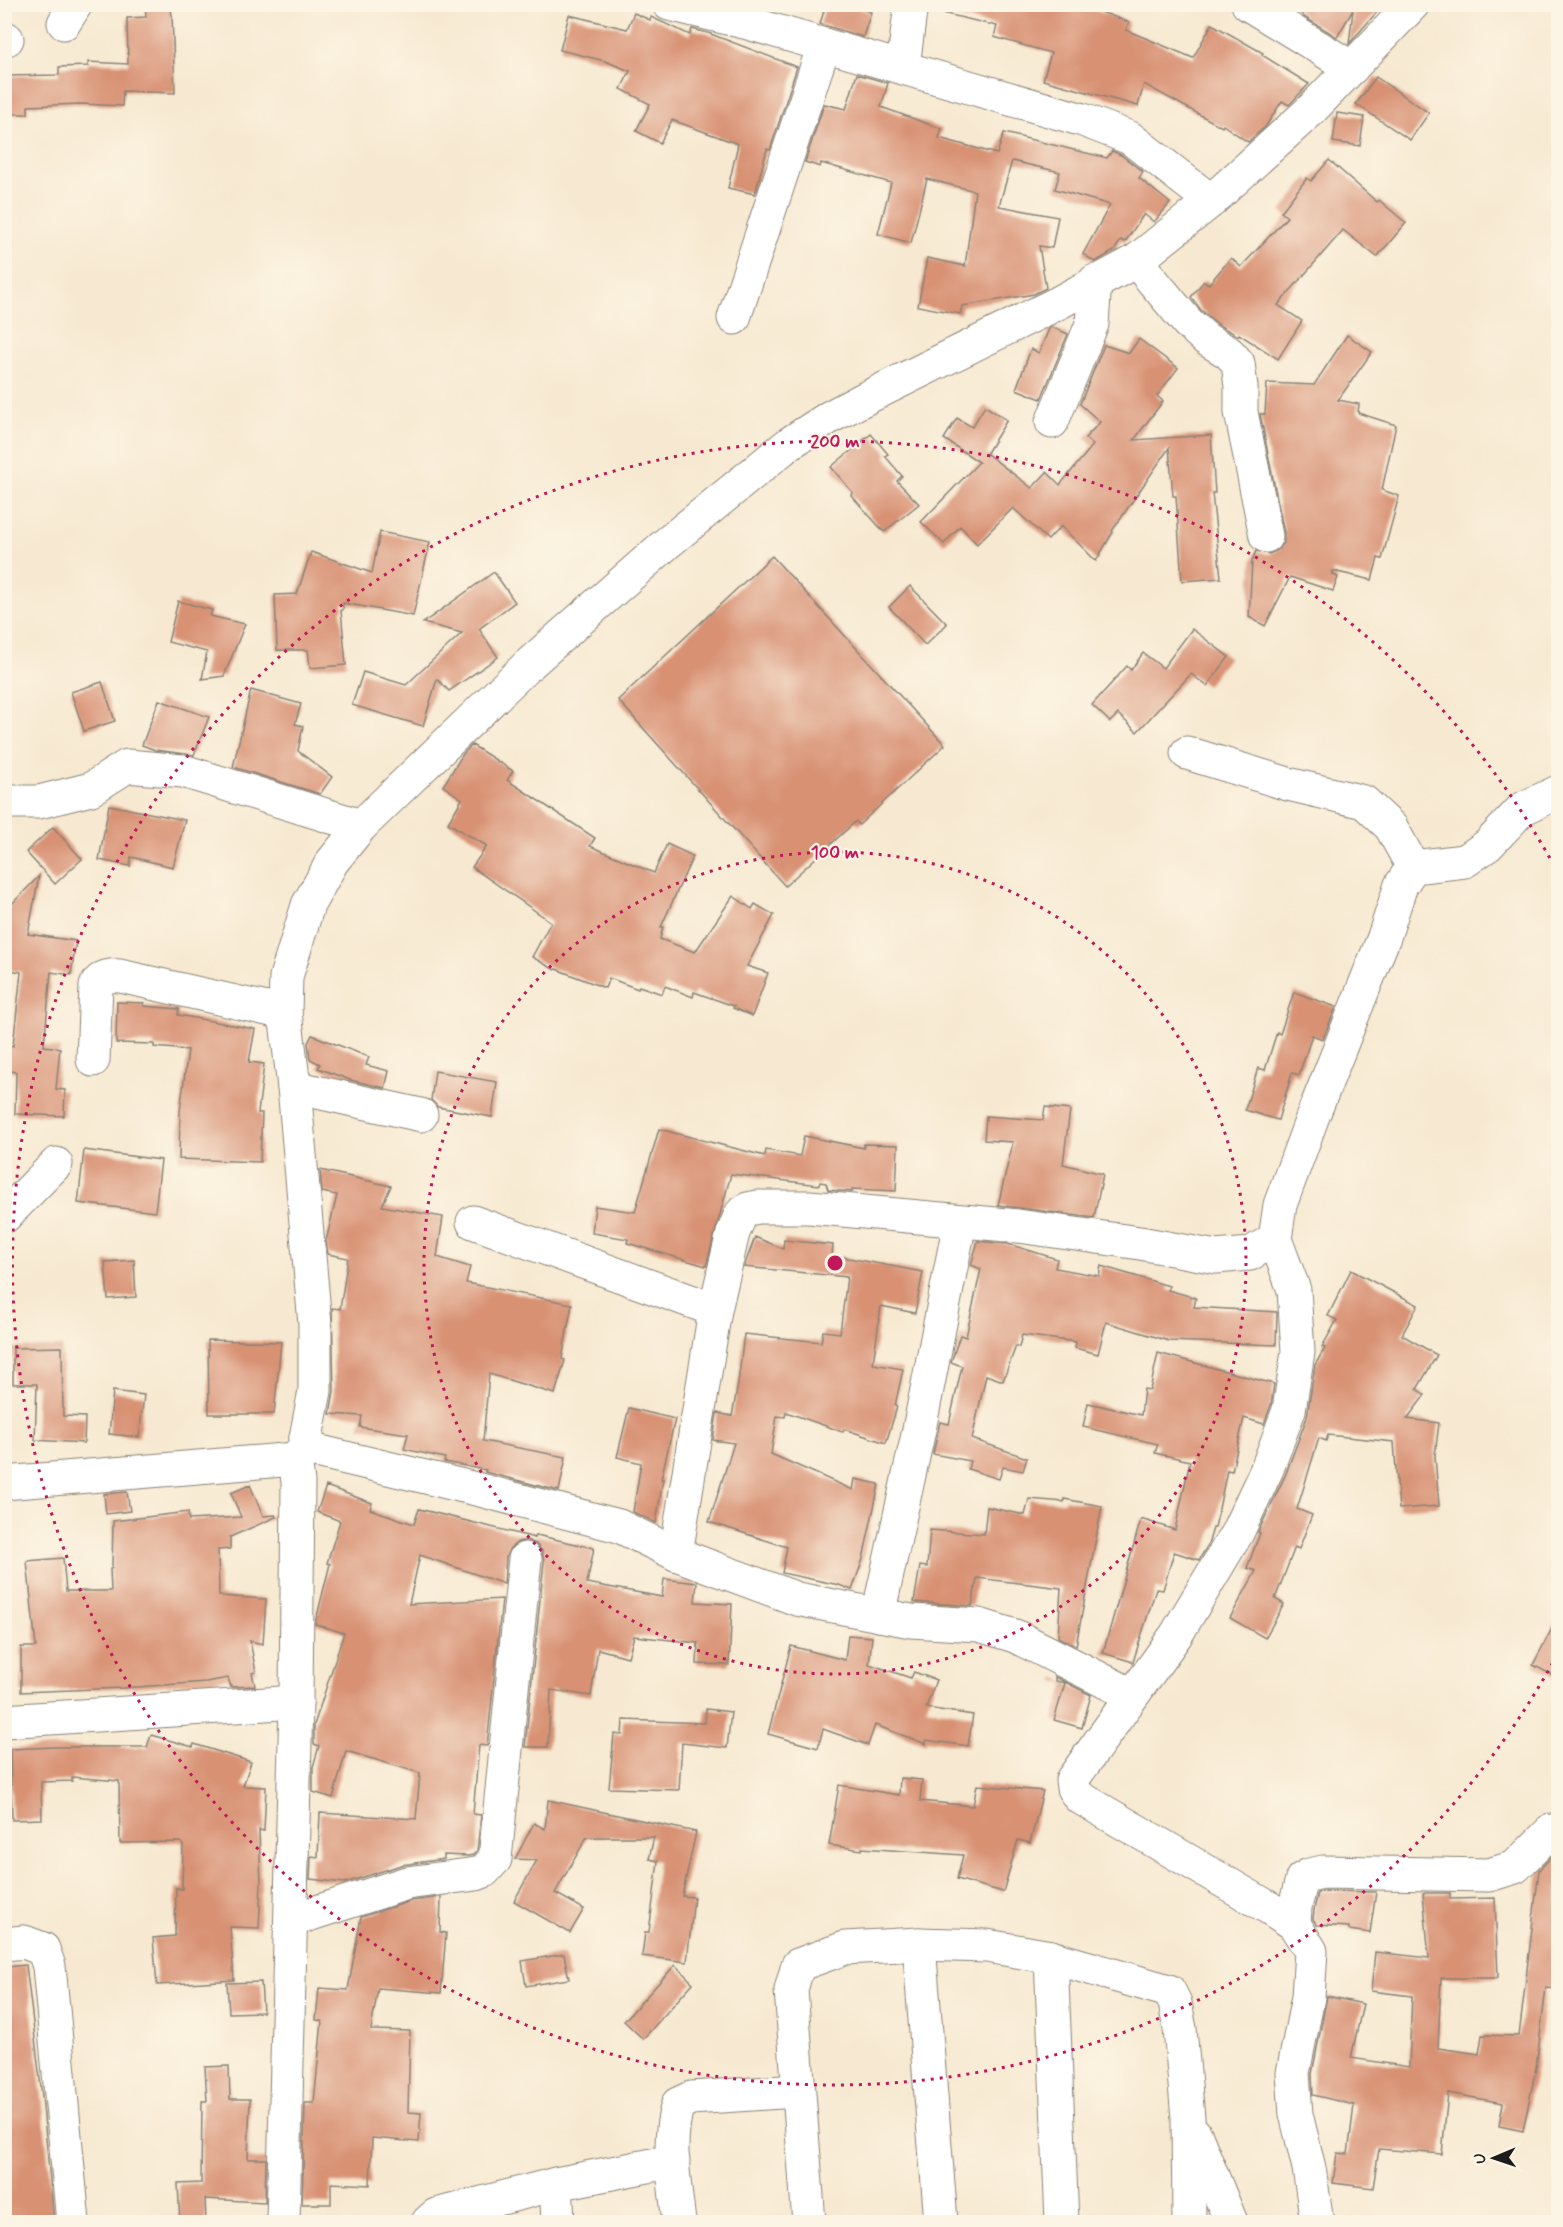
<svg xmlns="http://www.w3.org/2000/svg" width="1563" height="2227" font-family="Mynerve,sans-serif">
	<rect width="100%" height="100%" fill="#fcf5e5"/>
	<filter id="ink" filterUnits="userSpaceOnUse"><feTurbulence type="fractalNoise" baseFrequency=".0167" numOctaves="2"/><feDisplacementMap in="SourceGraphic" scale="12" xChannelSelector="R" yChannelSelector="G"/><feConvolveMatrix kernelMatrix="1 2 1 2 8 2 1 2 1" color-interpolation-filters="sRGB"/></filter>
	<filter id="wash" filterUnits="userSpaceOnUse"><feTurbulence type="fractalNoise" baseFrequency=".008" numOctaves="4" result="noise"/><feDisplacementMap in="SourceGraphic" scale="24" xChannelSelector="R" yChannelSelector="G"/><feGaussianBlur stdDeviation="1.35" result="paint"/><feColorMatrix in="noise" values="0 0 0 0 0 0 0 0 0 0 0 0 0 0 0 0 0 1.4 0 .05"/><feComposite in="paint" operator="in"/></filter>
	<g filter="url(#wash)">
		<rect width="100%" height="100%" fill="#f7e9d1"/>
		<g id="blocks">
			<!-- building -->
			<g fill="#d89173">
				<path d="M145 4H170L172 16 175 93 123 91 122 106 81 104 28 106V114H7L6 76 59 75V67L88 66V62L128 64 127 18 146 17Z"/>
				<path d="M826 4H844L871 12 863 37 820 24Z"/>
				<path d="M943 4H1078L1129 22 1126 30 1193 58 1212 24 1263 53 1262 55 1309 84 1289 105 1282 101 1266 126 1248 142 1223 125 1222 127 1144 84 1138 106 1043 80 1051 53 994 37 997 26 942 13Z"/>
				<path d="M1293 4H1384L1349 44 1353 10 1337 37 1304 17Z"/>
				<path d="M634 13 650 20 651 17 690 35 692 29 708 33 797 67 770 150 767 149 755 194 728 188 738 144 672 120 660 143 636 131 650 104 621 89 630 71 605 61 560 50 569 15 627 29Z"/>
				<path d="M857 74 888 83 881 107 942 129 939 138 997 154 1004 133 1107 158 1112 151 1121 155 1143 172 1139 178 1170 203 1154 222 1144 214 1125 242 1121 240 1114 251 1095 262 1083 254 1110 205 1055 189 1060 172 1012 161 999 206 1058 217 1052 248 1039 246 1046 288 1034 294 962 306 960 314 918 306 927 258 965 266 975 191 927 179 911 243 878 234 891 183 821 163 820 167 805 162 824 104 846 109Z"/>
				<path d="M1376 77 1429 113 1410 140 1356 104Z"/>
				<path d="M1337 113 1364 117 1360 146 1333 142Z"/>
				<path d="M1329 160 1377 202 1379 200 1406 223 1377 257 1343 230 1278 305 1302 321 1278 359 1239 334 1238 336 1220 326 1201 310 1191 297 1204 281 1209 284 1231 258 1241 267 1287 217 1281 212 1307 178 1311 181Z"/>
				<path d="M1051 327 1068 334 1041 399 1016 389 1031 349 1039 353 1049 329Z"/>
				<path d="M1347 335 1372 352 1338 400 1359 404 1358 413 1396 425 1382 490 1399 496 1382 559 1378 558 1372 580 1333 571 1332 574 1338 577 1333 591 1290 577 1265 626 1249 617 1252 561 1256 551 1269 554 1278 550 1284 543V533L1260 414H1265L1267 383 1314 385Z"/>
				<path d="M1139 339 1178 368 1157 396 1163 401 1134 440 1211 435 1215 493H1212L1221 578 1182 581 1176 496H1173L1169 448 1112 531 1113 532 1096 561 1061 526 1048 540 1013 508 977 544 960 526 944 544 921 522 979 462 944 439 957 418 972 427 985 406 1007 420 985 456 987 454 1032 488 1047 472 1060 485 1093 445 1085 438 1100 422 1080 404 1104 345 1129 353Z"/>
				<path d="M871 434 888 454 885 456 902 476 897 481 919 504 884 532 851 495 853 493 831 467Z"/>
				<path d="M380 532 430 542 413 616 343 603V610H341L346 665 310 668 308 650H277L275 595 297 594 311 552 372 573Z"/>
				<path d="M772 556 945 745 859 825 856 821 785 886 618 700Z"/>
				<path d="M494 572 515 602 479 629 498 657 449 691 437 679 423 726 352 705 363 672 406 685 462 633 423 623Z"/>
				<path d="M910 586 947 624 925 645 889 607Z"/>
				<path d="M178 601 212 610 210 616 245 624 224 676 202 679 207 652 168 642Z"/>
				<path d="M1192 629 1229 657 1207 686 1191 674 1137 732 1118 714 1110 722 1092 705 1127 666 1131 670 1143 653 1163 668Z"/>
				<path d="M102 682 115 721 84 731 71 692Z"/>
				<path d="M251 690 301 704 295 724 303 726 298 751 332 777 320 794 233 767Z"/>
				<path d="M159 700 209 717 194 755 155 750 142 745Z"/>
				<path d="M472 745 513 771 507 780 595 838 590 846 654 873 667 844 693 856 661 927H663L660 939 695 952 733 896 752 909 755 904 774 915 747 966 768 973 752 1016 733 1008 734 1006 694 992 693 997 665 986 662 994 639 986 638 989 609 978 605 988 556 969 555 970 532 957 551 922 472 867 487 846 448 823 462 799 443 786 463 754Z"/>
				<path d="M109 805 185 820 173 867 131 857 130 866 99 860Z"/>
				<path d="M53 827 82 859 55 884 26 852Z"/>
				<path d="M39 876 28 934 76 941 71 975 51 972 44 1046 60 1048 56 1089 65 1090 64 1116 15 1114 16 1072 4 1070V1045L13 1046 21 972 4 969V912Z"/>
				<path d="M1294 992 1336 1007 1323 1039 1312 1035 1299 1075 1292 1073 1278 1120 1245 1110 1258 1068 1265 1070 1277 1032 1280 1034Z"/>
				<path d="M117 1002 144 1003V1006L179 1009 178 1015 255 1029 249 1062 264 1064 258 1113H262L260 1162 179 1159 180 1111 188 1050 154 1047V1044L116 1043Z"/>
				<path d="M312 1035 369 1057 366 1065 389 1071 385 1088 350 1080 318 1068 320 1064 310 1059 308 1043Z"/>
				<path d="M435 1071 497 1082 492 1117 438 1107 431 1100Z"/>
				<path d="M1045 1107 1070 1110 1063 1164 1103 1174 1094 1218 998 1205 1013 1142 984 1140 986 1116 1043 1120Z"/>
				<path d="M659 1129 765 1156 766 1150 800 1156 804 1136 864 1148V1144L898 1145 896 1191 852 1189V1192L828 1190 826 1183 820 1182 819 1185 731 1174 706 1266 627 1243 628 1239 592 1233 595 1206 635 1212Z"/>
				<path d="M84 1150 161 1160 155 1212 78 1203Z"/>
				<path d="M320 1170 391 1186 382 1206 443 1217 437 1257 470 1267 466 1283 572 1304 562 1359 565 1360 555 1394 489 1374 483 1441 566 1457 559 1491 485 1472 486 1470 444 1462 445 1458 404 1449 408 1434 360 1427 362 1416 330 1414 334 1391 332 1308 340 1309 348 1258 328 1254 326 1241 337 1195 322 1192Z"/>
				<path d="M755 1237 783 1249 784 1240 833 1245 832 1255 923 1272 915 1313 881 1306 873 1364 903 1369 895 1406 897 1407 886 1443 844 1429 843 1432 786 1412 785 1417 777 1416 771 1454 853 1490 855 1479 879 1484 863 1559 852 1590 839 1585 782 1573 787 1547 709 1522 734 1443 713 1440 717 1413 732 1416 738 1384 744 1334 821 1342 823 1331 840 1333 847 1277 744 1267Z"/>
				<path d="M978 1241 1008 1244 1057 1259 1055 1268 1099 1276 1101 1266 1169 1286 1168 1290 1196 1298 1194 1307 1277 1312 1276 1345 1169 1341 1106 1322 1098 1354 1075 1348 1076 1342 1022 1335 1019 1347 1016 1346 1003 1381 986 1375 972 1439 1027 1458 1023 1471 1003 1467 999 1479 968 1469 970 1461 933 1454 940 1422 949 1424 962 1366 951 1362 960 1335 966 1337 981 1269 971 1265Z"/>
				<path d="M134 1260 136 1297 108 1299 105 1262Z"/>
				<path d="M1351 1270 1418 1305 1402 1335 1437 1355 1417 1389 1425 1395 1407 1419 1439 1423 1435 1456 1439 1506 1399 1509 1394 1442 1328 1435 1326 1441 1319 1438 1297 1509 1312 1515 1299 1549 1295 1547 1275 1599 1284 1604 1265 1638 1230 1618 1256 1571 1247 1568 1260 1533 1258 1532 1285 1476 1307 1417 1315 1365 1325 1348 1322 1347 1337 1320 1328 1316Z"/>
				<path d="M208 1340 281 1342 274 1414H209Z"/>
				<path d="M62 1347 63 1416 85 1417 84 1443 35 1440 37 1384H13V1348Z"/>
				<path d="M1158 1353 1274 1384 1271 1405 1264 1424 1244 1418 1232 1471 1227 1470 1215 1528H1213L1208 1545 1199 1560 1174 1552 1163 1590 1156 1589 1133 1662 1103 1653 1141 1519 1175 1530 1190 1461 1155 1453 1158 1444 1083 1427 1088 1403 1141 1415 1144 1389 1150 1390Z"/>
				<path d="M113 1391 144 1395 139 1437 109 1434Z"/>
				<path d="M629 1408 675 1419 661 1479H663L656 1523 633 1512 641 1463 617 1457Z"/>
				<path d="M250 1485 263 1516 275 1515 276 1517 230 1537V1549L218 1550 219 1596 266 1599 263 1644 250 1641 256 1672 252 1673 255 1686 231 1687 228 1678 206 1682 123 1688 21 1692V1647H36L27 1561 63 1558 66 1591H111L110 1569 112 1568 113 1521 188 1512 189 1520 241 1517 231 1493Z"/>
				<path d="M326 1486 372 1503 370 1509 414 1524 419 1509 535 1538 536 1535 594 1548 587 1583 662 1597 664 1579 697 1583 695 1602 732 1604 729 1665 697 1664 698 1643 634 1636 628 1657 598 1649 591 1696 551 1690 548 1747H525L544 1561 542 1551 536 1544 527 1540 518 1542 510 1548 506 1557 504 1584 420 1555 409 1604 502 1599 487 1746 479 1745 473 1814 481 1815 477 1851 473 1855 468 1856 444 1855V1859L401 1865 345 1883 310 1879 311 1856 318 1857 320 1813 416 1819 420 1773 346 1751 333 1798 313 1792V1767L319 1746 314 1744V1725L344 1633 315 1624 330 1564 327 1563 340 1521 317 1512Z"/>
				<path d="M127 1492 130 1511 106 1514 104 1494Z"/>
				<path d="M1029 1499 1064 1502V1499L1102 1506 1076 1646 1058 1637 1061 1588 977 1578 972 1606 914 1602 920 1566 927 1567 930 1530 984 1534 987 1507 1025 1515Z"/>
				<path d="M1558 1617V1678L1533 1665Z"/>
				<path d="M848 1635 872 1637 869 1664 911 1678 914 1672 936 1680 926 1708 973 1715 968 1746 926 1740V1744L875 1725 868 1745 823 1729 818 1748 768 1734 791 1646 845 1660Z"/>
				<path d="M1055 1677 1091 1695 1082 1728 1054 1720 1065 1683 1055 1681Z"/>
				<path d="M706 1709 731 1712 727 1748 682 1743 679 1790 609 1788 614 1734 622 1735 623 1720 705 1723Z"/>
				<path d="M151 1735 193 1747 194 1744 251 1762 243 1786 266 1787 264 1831 259 1830 261 1885 259 1928 230 1927 234 1980 157 1985 153 1938 175 1936 176 1888 182 1889 183 1844 181 1842 120 1843 119 1781 72 1777V1781L41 1782 42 1819 12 1820 10 1749 55 1747H147Z"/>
				<path d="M900 1778 922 1780 920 1801 973 1806 977 1785 1043 1791 1030 1843 1018 1840 1003 1892 957 1879 963 1855 862 1848V1850L829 1845 839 1785 899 1795Z"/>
				<path d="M548 1800 696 1832 682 1896 694 1897 687 1962 642 1956 645 1932H649L658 1861 649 1859 654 1837H587L555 1893 584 1909 570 1933 514 1901 537 1860 515 1859 534 1823 545 1829Z"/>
				<path d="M1558 1850V1989L1546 1988 1536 2068 1523 2131 1499 2126 1503 2103 1448 2093 1442 2154 1379 2149 1373 2188 1333 2183 1337 2153 1348 2154 1354 2105 1313 2095 1312 2074 1327 1996 1363 2004 1351 2058 1409 2067 1412 1996 1371 1991 1375 1952 1429 1958 1423 1893H1450V1899L1495 1898 1498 1978H1441L1438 2048 1479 2054 1482 2035 1519 2036 1539 1870Z"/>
				<path d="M1325 1891 1376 1892 1370 1933 1349 1930V1927L1317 1925 1313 1919 1314 1910 1318 1892Z"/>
				<path d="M441 1897 440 1932 446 1933 441 1993 378 1988 371 2030 410 2031 408 2112 421 2113 419 2142 372 2138 370 2185 331 2183V2204H302L305 2103H314L322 2021 316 2020 319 1988 348 1990 361 1917 411 1901Z"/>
				<path d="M564 1954 569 1979 526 1986 522 1961Z"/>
				<path d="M26 1965 42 2096 54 2223H4V1967Z"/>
				<path d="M675 1965 693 1983 643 2039 624 2021Z"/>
				<path d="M261 1982 263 2012 229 2013 227 1983Z"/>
				<path d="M229 2066 230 2099H250L248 2159H266L265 2202 205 2199 206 2223H180L178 2184 201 2183 202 2101H207L205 2067Z"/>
			</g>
		</g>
	</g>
	<g filter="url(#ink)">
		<use href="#blocks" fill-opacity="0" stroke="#8a8276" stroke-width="1.5"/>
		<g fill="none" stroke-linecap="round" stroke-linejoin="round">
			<!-- minor casing -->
			<g stroke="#8a8276" stroke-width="35">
				<g id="minor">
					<path d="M669 4 748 23 1083 120 1130 138 1211 201"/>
					<path d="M1248 4 1352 68"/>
					<path d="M64 23 76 4"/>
					<path d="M4 37 7 39"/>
					<path d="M903 67 911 4"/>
					<path d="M1136 261 1188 323 1206 339 1229 353 1238 363 1241 387V412L1266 536"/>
					<path d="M734 318 824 45"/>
					<path d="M1052 422 1092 324 1095 281"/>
					<path d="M1187 753 1288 784 1364 802 1391 827 1413 867"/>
					<path d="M4 802H39L91 789 127 766 183 771 361 826"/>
					<path d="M93 1060 96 986C101 976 110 975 120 976L285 1013"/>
					<path d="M294 1087 421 1115"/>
					<path d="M4 1217 56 1164"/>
					<path d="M473 1222 715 1310"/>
					<path d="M304 1448 480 1490 619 1526 676 1554 797 1599 911 1621 979 1625 1015 1636 1132 1695"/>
					<path d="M4 1483 295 1459 304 1448 315 1391V1324L294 1087 285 1013 286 977 308 905 332 862 361 826 527 666 666 544 790 443 830 417 862 400 1058 303 1136 261 1211 201 1310 111 1413 4"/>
					<path d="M676 1554 715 1310 733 1233 741 1214 748 1209 758 1207H809L1018 1226 1140 1243 1216 1257 1250 1254 1275 1239"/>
					<path d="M878 1615 919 1430 960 1222"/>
					<path d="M4 1721 296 1702"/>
					<path d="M292 1920 407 1883 476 1874 484 1871 495 1859 525 1559"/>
					<path d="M1294 1924 1295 1907 1302 1879 1309 1875 1323 1872 1489 1875 1515 1867 1551 1831H1558"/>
					<path d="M4 1944 24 1942 43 1949 49 1966 73 2222"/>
					<path d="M919 1944 941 2222"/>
					<path d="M1051 1957 1062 2222"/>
					<path d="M1195 2134 1231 2222"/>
					<path d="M556 2184 558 2222"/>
					<path d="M283 2222 296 1702 298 1482 295 1459"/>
					<path d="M428 2222 436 2215 556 2184 673 2161"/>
					<path d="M679 2222C675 2185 666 2141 678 2104L691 2098 797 2091"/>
					<path d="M809 2222 791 1990 798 1965 845 1948 919 1944 987 1946 1051 1957 1169 1991 1175 2003 1180 2029 1188 2118 1189 2222"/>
					<path d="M1317 2222 1309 2168 1296 2114 1293 2073 1308 1997 1311 1951 1294 1924 1271 1909 1079 1797 1073 1788 1072 1780 1176 1635 1237 1533 1267 1469 1289 1410 1298 1352 1294 1290 1275 1239 1280 1205 1314 1113 1384 937 1401 885 1413 867 1465 861 1488 845 1522 809 1558 792"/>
				</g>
			</g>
			<!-- minor -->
			<use href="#minor" stroke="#fff" stroke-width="33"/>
		</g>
	</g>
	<!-- distance rings -->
	<g fill="none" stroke="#c2185b" stroke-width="3" stroke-dasharray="3 6">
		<circle cx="835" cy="1263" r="411"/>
		<path d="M1557 1655A822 822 0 1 1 1557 871"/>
	</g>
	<circle cx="835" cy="1263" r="9" fill="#c2185b" stroke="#fcf5e5" stroke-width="3"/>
	<g font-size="18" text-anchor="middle" font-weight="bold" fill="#c2185b" stroke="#fcf5e5" stroke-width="4.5" stroke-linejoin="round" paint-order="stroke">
		<text x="835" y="447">200 m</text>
		<text x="835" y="858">100 m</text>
	</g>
	<!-- margin -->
	<rect width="1563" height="2227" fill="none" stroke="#fcf5e5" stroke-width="24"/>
	<!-- north arrow -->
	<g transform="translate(1494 2158) rotate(268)" stroke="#fcf5e5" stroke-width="4.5" paint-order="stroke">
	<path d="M0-4.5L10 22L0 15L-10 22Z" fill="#1c1c1c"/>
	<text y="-9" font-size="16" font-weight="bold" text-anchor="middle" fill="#1c1c1c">U</text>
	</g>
</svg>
